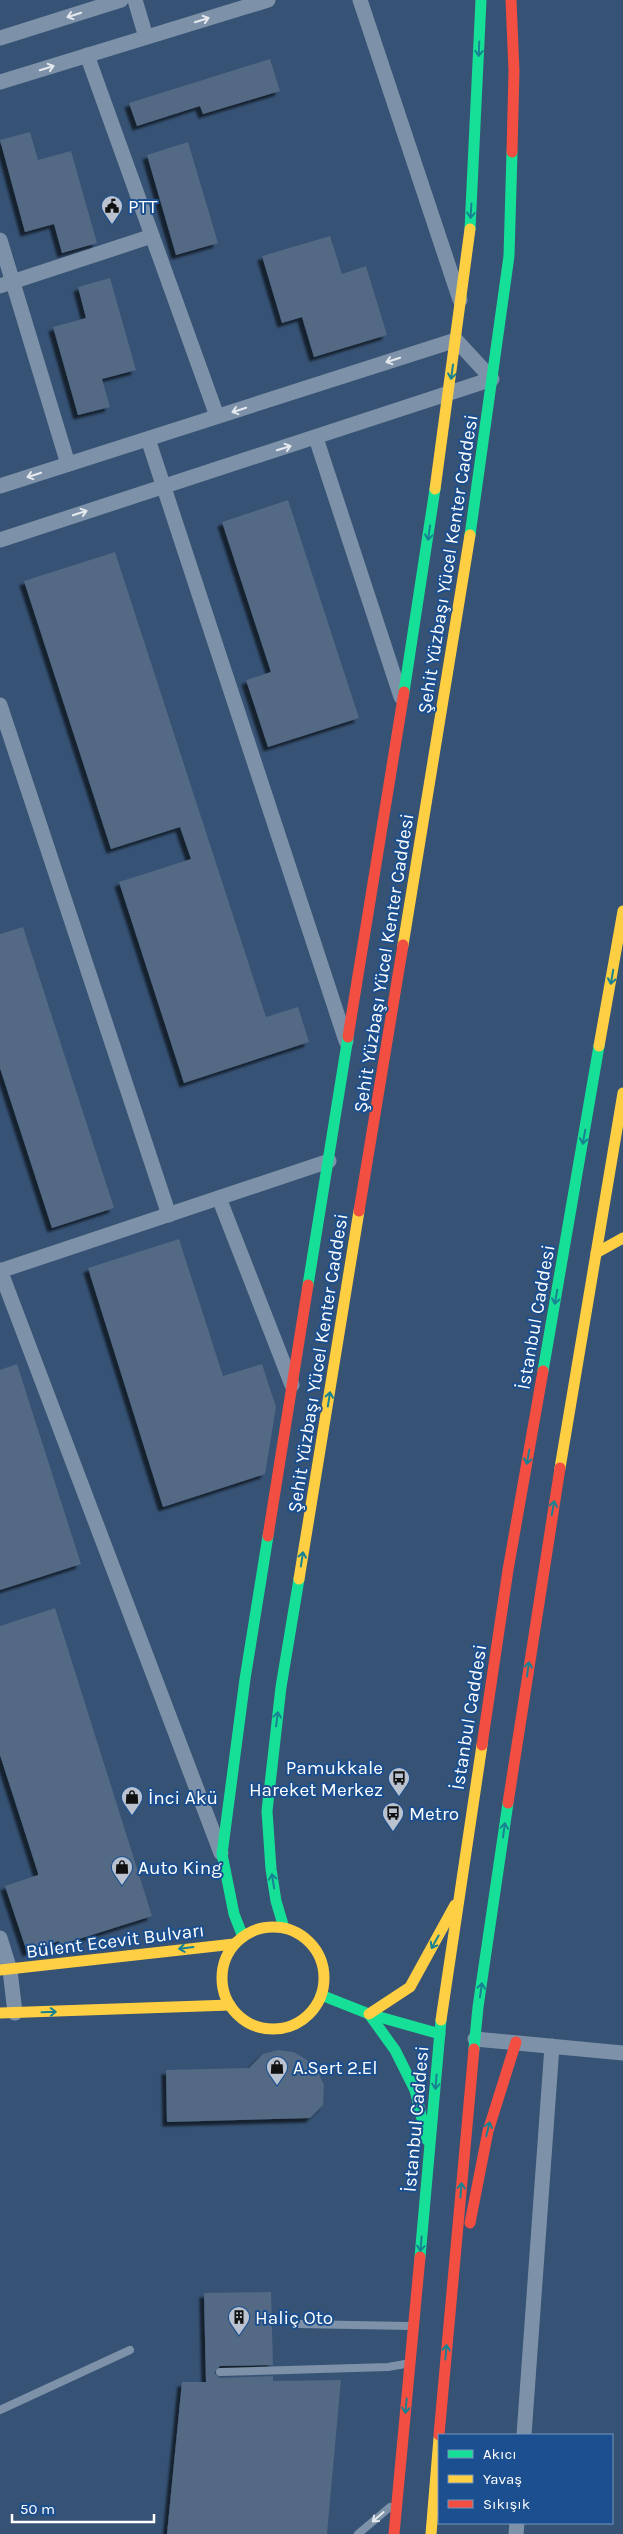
<svg xmlns="http://www.w3.org/2000/svg" width="623" height="2534" font-family="Karla,sans-serif">
	<defs>
		<filter id="shadow"><feDropShadow dx="-4.5" dy="4.5" stdDeviation="1" flood-color="#0009"/></filter>
	</defs>
	<rect width="100%" height="100%" fill="#365274"/>
	<!-- building -->
	<g fill="#526984" filter="url(#shadow)">
		<path d="M270 59 280 91 203 114 200 106 137 126 129 103Z"/>
		<path d="M30 132 38 160 71 151 97 243 62 253 54 224 25 232 0 140Z"/>
		<path d="M188 142 218 243 176 255 147 155Z"/>
		<path d="M330 236 342 274 366 266 387 335 314 357 302 317 282 323 262 256Z"/>
		<path d="M110 278 136 370 102 379 110 407 78 415 53 327 86 318 78 287Z"/>
		<path d="M288 500 359 718 268 747 246 680 271 672 222 522Z"/>
		<path d="M115 552 266 1017 298 1007 309 1042 184 1083 119 882 191 859 180 827 111 849 24 581Z"/>
		<path d="M23 927 114 1208 52 1228 0 1068V934Z"/>
		<path d="M179 1239 223 1376 262 1364 276 1407 265 1474 163 1507 88 1268Z"/>
		<path d="M17 1364 81 1564 0 1590V1370Z"/>
		<path d="M55 1608 152 1916 60 1945 59 1941 27 1952 5 1886 38 1875V1873L0 1755V1626Z"/>
		<path d="M278 2050 294 2052 307 2060 318 2072 324 2085 323 2105 310 2118 167 2122 166 2070 249 2068 263 2054Z"/>
		<path d="M271 2292 273 2365 220 2366 214 2373 220 2378 273 2376V2381L341 2380 327 2534H167L182 2382H206L204 2293Z"/>
	</g>
	<g fill="none" stroke-linecap="round" stroke-linejoin="round">
		<!-- lane -->
		<g stroke="#7d92a8" stroke-width="8">
			<path d="M298 2324 409 2326"/>
			<path d="M220 2372 388 2367 405 2364"/>
			<path d="M0 2410 130 2350"/>
			<path d="M358 2534 390 2507"/>
		</g>
		<!-- street -->
		<g stroke="#7d92a8" stroke-width="15">
			<path d="M135 0 146 37"/>
			<path d="M360 0 460 300"/>
			<path d="M0 38 121 0"/>
			<path d="M87 55 217 416"/>
			<path d="M0 82 268 0"/>
			<path d="M0 240 68 464"/>
			<path d="M0 286 152 236"/>
			<path d="M316 438 401 697"/>
			<path d="M148 439 346 1041"/>
			<path d="M0 486 456 340 492 379 0 540"/>
			<path d="M0 705 169 1215"/>
			<path d="M219 1198 292 1385"/>
			<path d="M0 1270 221 1853"/>
			<path d="M0 1271 329 1161"/>
			<path d="M0 1938 10 1970 15 2013"/>
			<path d="M475 2039 623 2053"/>
			<path d="M524 2435 552 2046"/>
			<path d="M516 2534 517 2523"/>
		</g>
		<!-- fast -->
		<g stroke="#16e098" stroke-width="11">
			<path d="M470 229 481 0"/>
			<path d="M470 535 509 256 512 152"/>
			<path d="M404 692 435 489"/>
			<path d="M308 1285 348 1037"/>
			<path d="M543 1371 599 1046"/>
			<path d="M284 1928 276 1901 271 1869 267 1811 281 1687 299 1579"/>
			<path d="M243 1937 234 1914 222 1854 245 1679 268 1536"/>
			<path d="M321 1995 369 2014 440 2034"/>
			<path d="M369 2014 395 2050 415 2090 427 2140"/>
			<path d="M474 2049 478 2007 508 1803"/>
			<path d="M420 2257 441 2020"/>
		</g>
		<!-- slow -->
		<g stroke="#ffcf43" stroke-width="11">
			<path d="M435 489 470 229"/>
			<path d="M403 945 470 535"/>
			<path d="M599 1046 623 911"/>
			<path d="M596 1253 623 1238"/>
			<path d="M560 1468 623 1093"/>
			<path d="M299 1579 359 1211"/>
			<circle cx="273" cy="1978" r="51"/>
			<path d="M0 1970 234 1944"/>
			<path d="M0 2013 230 2005"/>
			<path d="M369 2014 410 1987 455 1905"/>
			<path d="M441 2020 482 1745"/>
			<path d="M431 2534 439 2438"/>
		</g>
		<!-- jam -->
		<g stroke="#f24e42" stroke-width="11">
			<path d="M511 0 514 71 512 152"/>
			<path d="M348 1037 404 692"/>
			<path d="M359 1211 403 945"/>
			<path d="M268 1536 308 1285"/>
			<path d="M482 1745 508 1570 543 1371"/>
			<path d="M508 1803 560 1468"/>
			<path d="M470 2223 488 2131 516 2042"/>
			<path d="M439 2435 474 2049"/>
			<path d="M394 2534 420 2257"/>
		</g>
	</g>
	<!-- one-way arrows -->
	<defs><path id="oneway-shaft" d="M-6 0H5M1.5-3L5.5 0L1.5 3" fill="none" stroke-width="1.6" stroke-linecap="round" stroke-linejoin="round" transform="scale(1.25)"/></defs>
	<g stroke="#e5e9ee">
		<use href="#oneway-shaft" transform="translate(74 15) rotate(162)"/>
		<use href="#oneway-shaft" transform="translate(202 20) rotate(-17)"/>
		<use href="#oneway-shaft" transform="translate(47 68) rotate(-17)"/>
		<use href="#oneway-shaft" transform="translate(393 360) rotate(162)"/>
		<use href="#oneway-shaft" transform="translate(239 410) rotate(162)"/>
		<use href="#oneway-shaft" transform="translate(284 448) rotate(-17)"/>
		<use href="#oneway-shaft" transform="translate(34 475) rotate(162)"/>
		<use href="#oneway-shaft" transform="translate(80 513) rotate(-18)"/>
		<use href="#oneway-shaft" transform="translate(378 2517) rotate(139)"/>
	</g>
	<g stroke="#198292">
		<use href="#oneway-shaft" transform="translate(479 49) rotate(92)"/>
		<use href="#oneway-shaft" transform="translate(471 211) rotate(93)"/>
		<use href="#oneway-shaft" transform="translate(452 372) rotate(98)"/>
		<use href="#oneway-shaft" transform="translate(429 533) rotate(98)"/>
		<use href="#oneway-shaft" transform="translate(612 977) rotate(100)"/>
		<use href="#oneway-shaft" transform="translate(584 1137) rotate(100)"/>
		<use href="#oneway-shaft" transform="translate(556 1297) rotate(100)"/>
		<use href="#oneway-shaft" transform="translate(329 1399) rotate(-81)"/>
		<use href="#oneway-shaft" transform="translate(528 1457) rotate(100)"/>
		<use href="#oneway-shaft" transform="translate(553 1508) rotate(-80)"/>
		<use href="#oneway-shaft" transform="translate(302 1559) rotate(-81)"/>
		<use href="#oneway-shaft" transform="translate(528 1669) rotate(-82)"/>
		<use href="#oneway-shaft" transform="translate(277 1719) rotate(-83)"/>
		<use href="#oneway-shaft" transform="translate(504 1830) rotate(-82)"/>
		<use href="#oneway-shaft" transform="translate(273 1881) rotate(-99)"/>
		<use href="#oneway-shaft" transform="translate(435 1942) rotate(119)"/>
		<use href="#oneway-shaft" transform="translate(186 1948) rotate(173)"/>
		<use href="#oneway-shaft" transform="translate(481 1990) rotate(-82)"/>
		<use href="#oneway-shaft" transform="translate(49 2012) rotate(-2)"/>
		<use href="#oneway-shaft" transform="translate(436 2082) rotate(95)"/>
		<use href="#oneway-shaft" transform="translate(488 2129) rotate(-76)"/>
		<use href="#oneway-shaft" transform="translate(461 2190) rotate(-85)"/>
		<use href="#oneway-shaft" transform="translate(421 2244) rotate(95)"/>
		<use href="#oneway-shaft" transform="translate(446 2352) rotate(-85)"/>
		<use href="#oneway-shaft" transform="translate(406 2406) rotate(95)"/>
	</g>
	<!-- icons -->
	<defs>
		<g id="civic-pin" transform="scale(1.125)"><path d="M0 17L-7.5 6A9.5 9.5 0 1 1 7.5 6Z" fill="#b9c2ce" stroke="#1b4f8f"/><path d="M-.6-6.5H3V-4.5H.6V-3L4-1V1h2V6H-6V1h2V-1L-.6-3ZM-1.2 2.5V6h2.4V2.5Z" fill="#111"/></g>
		<g id="bus-pin" transform="scale(1.125)"><path d="M0 17L-7.5 6A9.5 9.5 0 1 1 7.5 6Z" fill="#b9c2ce" stroke="#1b4f8f"/><path d="M-5-6H5V4H4V6H2V4H-2V6H-4V4H-5ZM-3.5-4V0h7V-4ZM-3.5 1.2v1.5H-2V1.2ZM2 1.2v1.5H3.5V1.2Z" fill="#111"/></g>
		<g id="shop-pin" transform="scale(1.125)"><path d="M0 17L-7.5 6A9.5 9.5 0 1 1 7.5 6Z" fill="#b9c2ce" stroke="#1b4f8f"/><path d="M-5-2.5h2.3a2.7 3.5 0 0 1 5.4 0H5L5.5 6h-11ZM-1.5-2.5h3a1.5 2.3 0 0 0-3 0Z" fill="#111"/></g>
		<g id="building-pin" transform="scale(1.125)"><path d="M0 17L-7.5 6A9.5 9.5 0 1 1 7.5 6Z" fill="#b9c2ce" stroke="#1b4f8f"/><path d="M-4-6H4V6H1V3H-1V6H-4ZM-2.5-4.3h1.7v1.8h-1.7ZM.8-4.3h1.7v1.8H.8ZM-2.5-1h1.7V.8h-1.7ZM.8-1h1.7V.8H.8Z" fill="#111"/></g>
	</defs>
	<g fill-rule="evenodd">
		<use href="#civic-pin" x="112" y="206"/>
		<use href="#bus-pin" x="399" y="1778"/>
		<use href="#shop-pin" x="132" y="1797"/>
		<use href="#bus-pin" x="393" y="1813"/>
		<use href="#shop-pin" x="122" y="1867"/>
		<use href="#shop-pin" x="277" y="2067"/>
		<use href="#building-pin" x="239" y="2317"/>
	</g>
	<g text-anchor="middle" stroke-width="4" stroke-linejoin="round" paint-order="stroke">
		<!-- poi labels -->
		<g font-size="19" fill="#fff" stroke="#1b4f8f" text-anchor="start">
			<text x="128" y="213">PTT</text>
			<text x="383" y="1774" text-anchor="end">Pamukkale<tspan x="383" dy="22">Hareket Merkez</tspan></text>
			<text x="148" y="1804">İnci Akü</text>
			<text x="409" y="1820">Metro</text>
			<text x="138" y="1874">Auto King</text>
			<text x="293" y="2074">A.Sert 2.El</text>
			<text x="255" y="2324">Haliç Oto</text>
		</g>
		<!-- street labels -->
		<g font-size="19" fill="#fff" stroke="#1b4f8f">
			<text transform="translate(447 564) rotate(-81)" y="7">Şehit Yüzbaşı Yücel Kenter Caddesi</text>
			<text transform="translate(383 963) rotate(-81)" y="7">Şehit Yüzbaşı Yücel Kenter Caddesi</text>
			<text transform="translate(535 1317) rotate(-80)" y="7">İstanbul Caddesi</text>
			<text transform="translate(317 1363) rotate(-81)" y="7">Şehit Yüzbaşı Yücel Kenter Caddesi</text>
			<text transform="translate(468 1717) rotate(-81)" y="7">İstanbul Caddesi</text>
			<text transform="translate(115 1940) rotate(-7)" y="7">Bülent Ecevit Bulvarı</text>
			<text transform="translate(415 2119) rotate(-85)" y="7">İstanbul Caddesi</text>
		</g>
	</g>
	<!-- legend -->
	<rect x="438" y="2434" width="175" height="90" fill="#1b4f8f" stroke="#7695bc"/>
	<rect x="448" y="2450" width="25" height="8" fill="#16e098" stroke="#7695bc"/>
	<text x="483" y="2459" font-size="15" fill="#ffffff">Akıcı</text>
	<rect x="448" y="2475" width="25" height="8" fill="#ffcf43" stroke="#7695bc"/>
	<text x="483" y="2484" font-size="15" fill="#ffffff">Yavaş</text>
	<rect x="448" y="2500" width="25" height="8" fill="#f24e42" stroke="#7695bc"/>
	<text x="483" y="2509" font-size="15" fill="#ffffff">Sıkışık</text>
	<!-- scale -->
	<path d="M12 2514v8h142v-8" fill="none" stroke="#ffffff" stroke-width="2.5"/>
	<text x="20" y="2514" font-size="15" fill="#ffffff" stroke="#1b4f8f" stroke-width="4" paint-order="stroke">50 m</text>
</svg>
